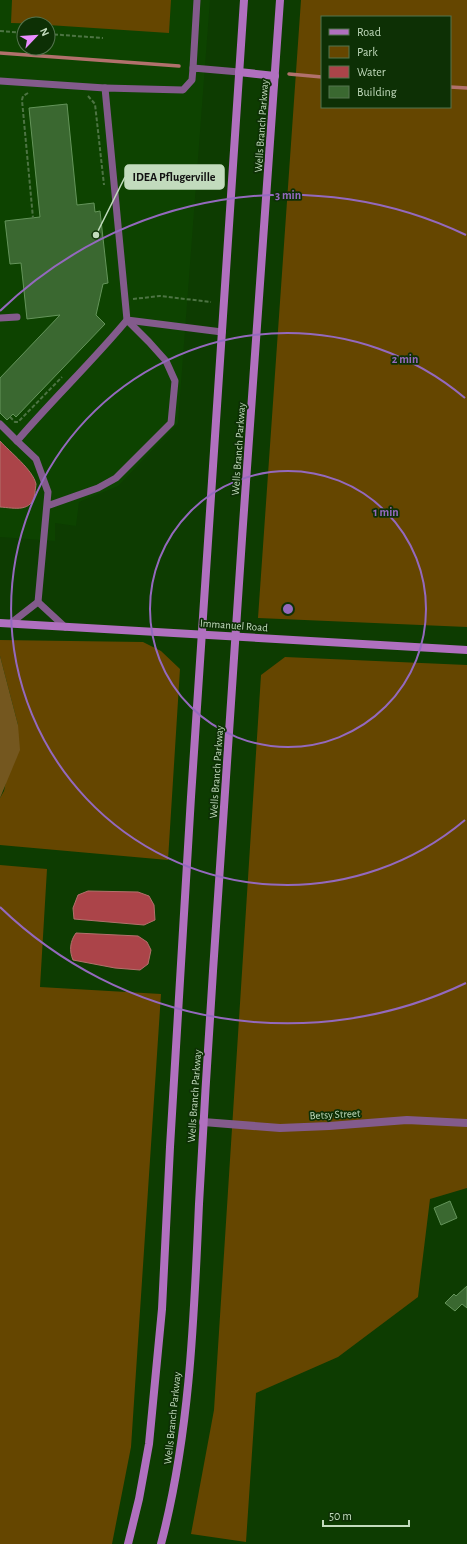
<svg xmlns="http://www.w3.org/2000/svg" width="467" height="1544" font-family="'Alegreya Sans',sans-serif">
	<rect width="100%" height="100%" fill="#0d3c01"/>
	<!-- built -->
	<path fill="#0d4300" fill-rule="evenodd" d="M0 0H210L178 423 118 486 79 502 76 526 55 523V541L0 537ZM24 24H48V48H24Z"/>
	<!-- green -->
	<g fill="#654600" fill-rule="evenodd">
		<path d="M12 0H171L169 33 48 25V24L11 23Z"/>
		<path d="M301 0H467V627L258 618ZM322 17H450V107H322Z"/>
		<path d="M0 640 143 642 161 651 180 669 168 860 0 845V798L4 791 18 725 0 656Z"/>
		<path d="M285 657 467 665V1188L430 1199 418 1297 338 1357 256 1393 246 1542 191 1534 214 1410 261 675Z"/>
		<path d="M0 865 47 869 40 987 161 994 131 1447 112 1544H0Z"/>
	</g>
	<!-- forest -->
	<path fill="#74571f" d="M0 656 18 725 20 750 0 798Z"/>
	<!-- water -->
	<g fill="#ab4449" stroke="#b2716c">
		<path d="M0 441C10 452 33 470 36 484 36 486 35 490 35 493 32 513 15 508 0 507Z"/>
		<path d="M88 891 138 892 149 896 154 905 155 920 144 925 74 919 73 908 78 895Z"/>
		<path d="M76 933 138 936 147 942 151 950 148 964 140 970 115 968 73 960C69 951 70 941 76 933Z"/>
	</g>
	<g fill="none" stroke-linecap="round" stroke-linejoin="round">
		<!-- stream -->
		<g stroke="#b2716c" stroke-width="3.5">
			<path d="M0 53 179 66"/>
			<path d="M289 74 322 77"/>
			<path d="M450 87 467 88"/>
		</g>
	</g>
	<!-- building -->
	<g fill="#3a6830" stroke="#64945a">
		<path d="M67 104 77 205 94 203 95 212 100 211 108 283 103 284 96 315 105 324 16 417 13 414 7 420 0 413V378L60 315 27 319 21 263 10 264 5 221 40 217 29 108Z"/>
		<path d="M450 1201 457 1218 441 1225 434 1208Z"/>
		<path d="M467 1286V1308L462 1304 455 1311 445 1303 454 1294 456 1296Z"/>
	</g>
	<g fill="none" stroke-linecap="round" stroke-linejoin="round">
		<!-- path -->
		<g stroke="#4d7443" stroke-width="2" stroke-dasharray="4 2" stroke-linecap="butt">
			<path d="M0 31 24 33"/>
			<path d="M48 34 103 38"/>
			<path d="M28 93 23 96 22 100 33 218"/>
			<path d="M88 96 95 104 104 185"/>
			<path d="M133 299 160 296 211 302"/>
			<path d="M10 417 15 422H18L62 377"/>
		</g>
		<!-- lane -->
		<g stroke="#835b8c" stroke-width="7">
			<path d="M193 68 197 0"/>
			<path d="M0 81 105 88"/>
			<path d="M0 318 17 317"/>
			<path d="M222 332 127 320 105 88 183 90 192 80 193 68 239 72"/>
			<path d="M0 424 17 441"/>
			<path d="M38 602 65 627"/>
			<path d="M11 623 38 602 48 492 36 459 17 441C52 400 92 362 127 320L149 342 166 361 175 381 171 423 116 478 98 488 47 506"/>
		</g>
		<!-- street -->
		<path stroke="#835b8c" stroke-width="8" d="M203 1122 280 1128 329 1126 407 1120 467 1123"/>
		<!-- secondary -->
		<g stroke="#b070bf" stroke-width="8">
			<path d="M239 72 275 76"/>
			<path d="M0 623 467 650"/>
			<path d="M128 1544 139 1499 149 1444 162 1309 170 1147 191 797 244 0"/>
			<path d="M161 1544C190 1433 194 1318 199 1204 203 1126 208 1049 213 971 233 647 258 324 280 0"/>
		</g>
	</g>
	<!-- distance rings -->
	<g fill="none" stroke="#9469be" stroke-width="2">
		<circle cx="288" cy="609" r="138"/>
		<path d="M465 820A276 276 0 1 1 465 398"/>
		<path d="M466 983A414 414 0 0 1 0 907M0 311A414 414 0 0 1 466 235"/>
	</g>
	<g text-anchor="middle" stroke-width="3.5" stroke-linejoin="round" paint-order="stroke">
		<!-- street labels -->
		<g font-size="11" fill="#c2dbbd" stroke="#0d3005">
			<text transform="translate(261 126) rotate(-86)" y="4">Wells Branch Parkway</text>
			<text transform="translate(238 449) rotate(-86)" y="4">Wells Branch Parkway</text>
			<text transform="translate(234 625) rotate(4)" y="4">Immanuel Road</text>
			<text transform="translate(216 772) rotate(-86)" y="4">Wells Branch Parkway</text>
			<text transform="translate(194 1096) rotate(-86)" y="4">Wells Branch Parkway</text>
			<text transform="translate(335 1114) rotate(-3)" y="4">Betsy Street</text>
			<text transform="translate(172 1418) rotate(-84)" y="4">Wells Branch Parkway</text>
		</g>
	</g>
	<circle cx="288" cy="609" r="6" fill="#9469be" stroke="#0d3005" stroke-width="2"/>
	<g font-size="12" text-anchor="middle" font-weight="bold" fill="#9469be" stroke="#0d3005" stroke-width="3.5" stroke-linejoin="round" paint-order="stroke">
		<text x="288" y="199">3 min</text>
		<text x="405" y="363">2 min</text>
		<text x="386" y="516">1 min</text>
	</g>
	<!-- callouts -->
	<path fill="none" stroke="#c2dbbd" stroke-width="1.5" d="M96 235L125 177"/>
	<circle fill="#c2dbbd" stroke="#0d3005" stroke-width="1.5" cx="96" cy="235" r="4"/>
	<rect fill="#c2dbbd" stroke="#c2dbbd" stroke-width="1.5" x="125" y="165" width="99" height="24" rx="4"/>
	<g font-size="12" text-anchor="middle" font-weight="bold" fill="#111">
		<text x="174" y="181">IDEA Pflugerville</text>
	</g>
	<!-- legend -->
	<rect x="321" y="16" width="130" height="92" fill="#0d3005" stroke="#55744f"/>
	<rect x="329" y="29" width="20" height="6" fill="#b070bf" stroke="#55744f"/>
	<text x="357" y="36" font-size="12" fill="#c2dbbd">Road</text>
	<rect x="329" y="46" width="20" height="12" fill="#654600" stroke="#55744f"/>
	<text x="357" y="56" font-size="12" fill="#c2dbbd">Park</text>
	<rect x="329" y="66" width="20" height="12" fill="#ab4449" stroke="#55744f"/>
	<text x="357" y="76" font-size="12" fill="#c2dbbd">Water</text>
	<rect x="329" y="86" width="20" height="12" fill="#3a6830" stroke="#55744f"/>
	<text x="357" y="96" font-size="12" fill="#c2dbbd">Building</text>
	<!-- north arrow -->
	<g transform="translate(36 36) rotate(65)"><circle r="19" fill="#0d3005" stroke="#55744f"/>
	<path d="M0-3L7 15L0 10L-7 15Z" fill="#e98dfe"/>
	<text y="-6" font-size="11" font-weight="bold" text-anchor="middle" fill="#c2dbbd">N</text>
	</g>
	<!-- scale -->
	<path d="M323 1520v6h86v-6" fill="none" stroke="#c2dbbd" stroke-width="2"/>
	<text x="329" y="1520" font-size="12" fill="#c2dbbd" stroke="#0d3005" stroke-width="3" paint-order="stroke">50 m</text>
</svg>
